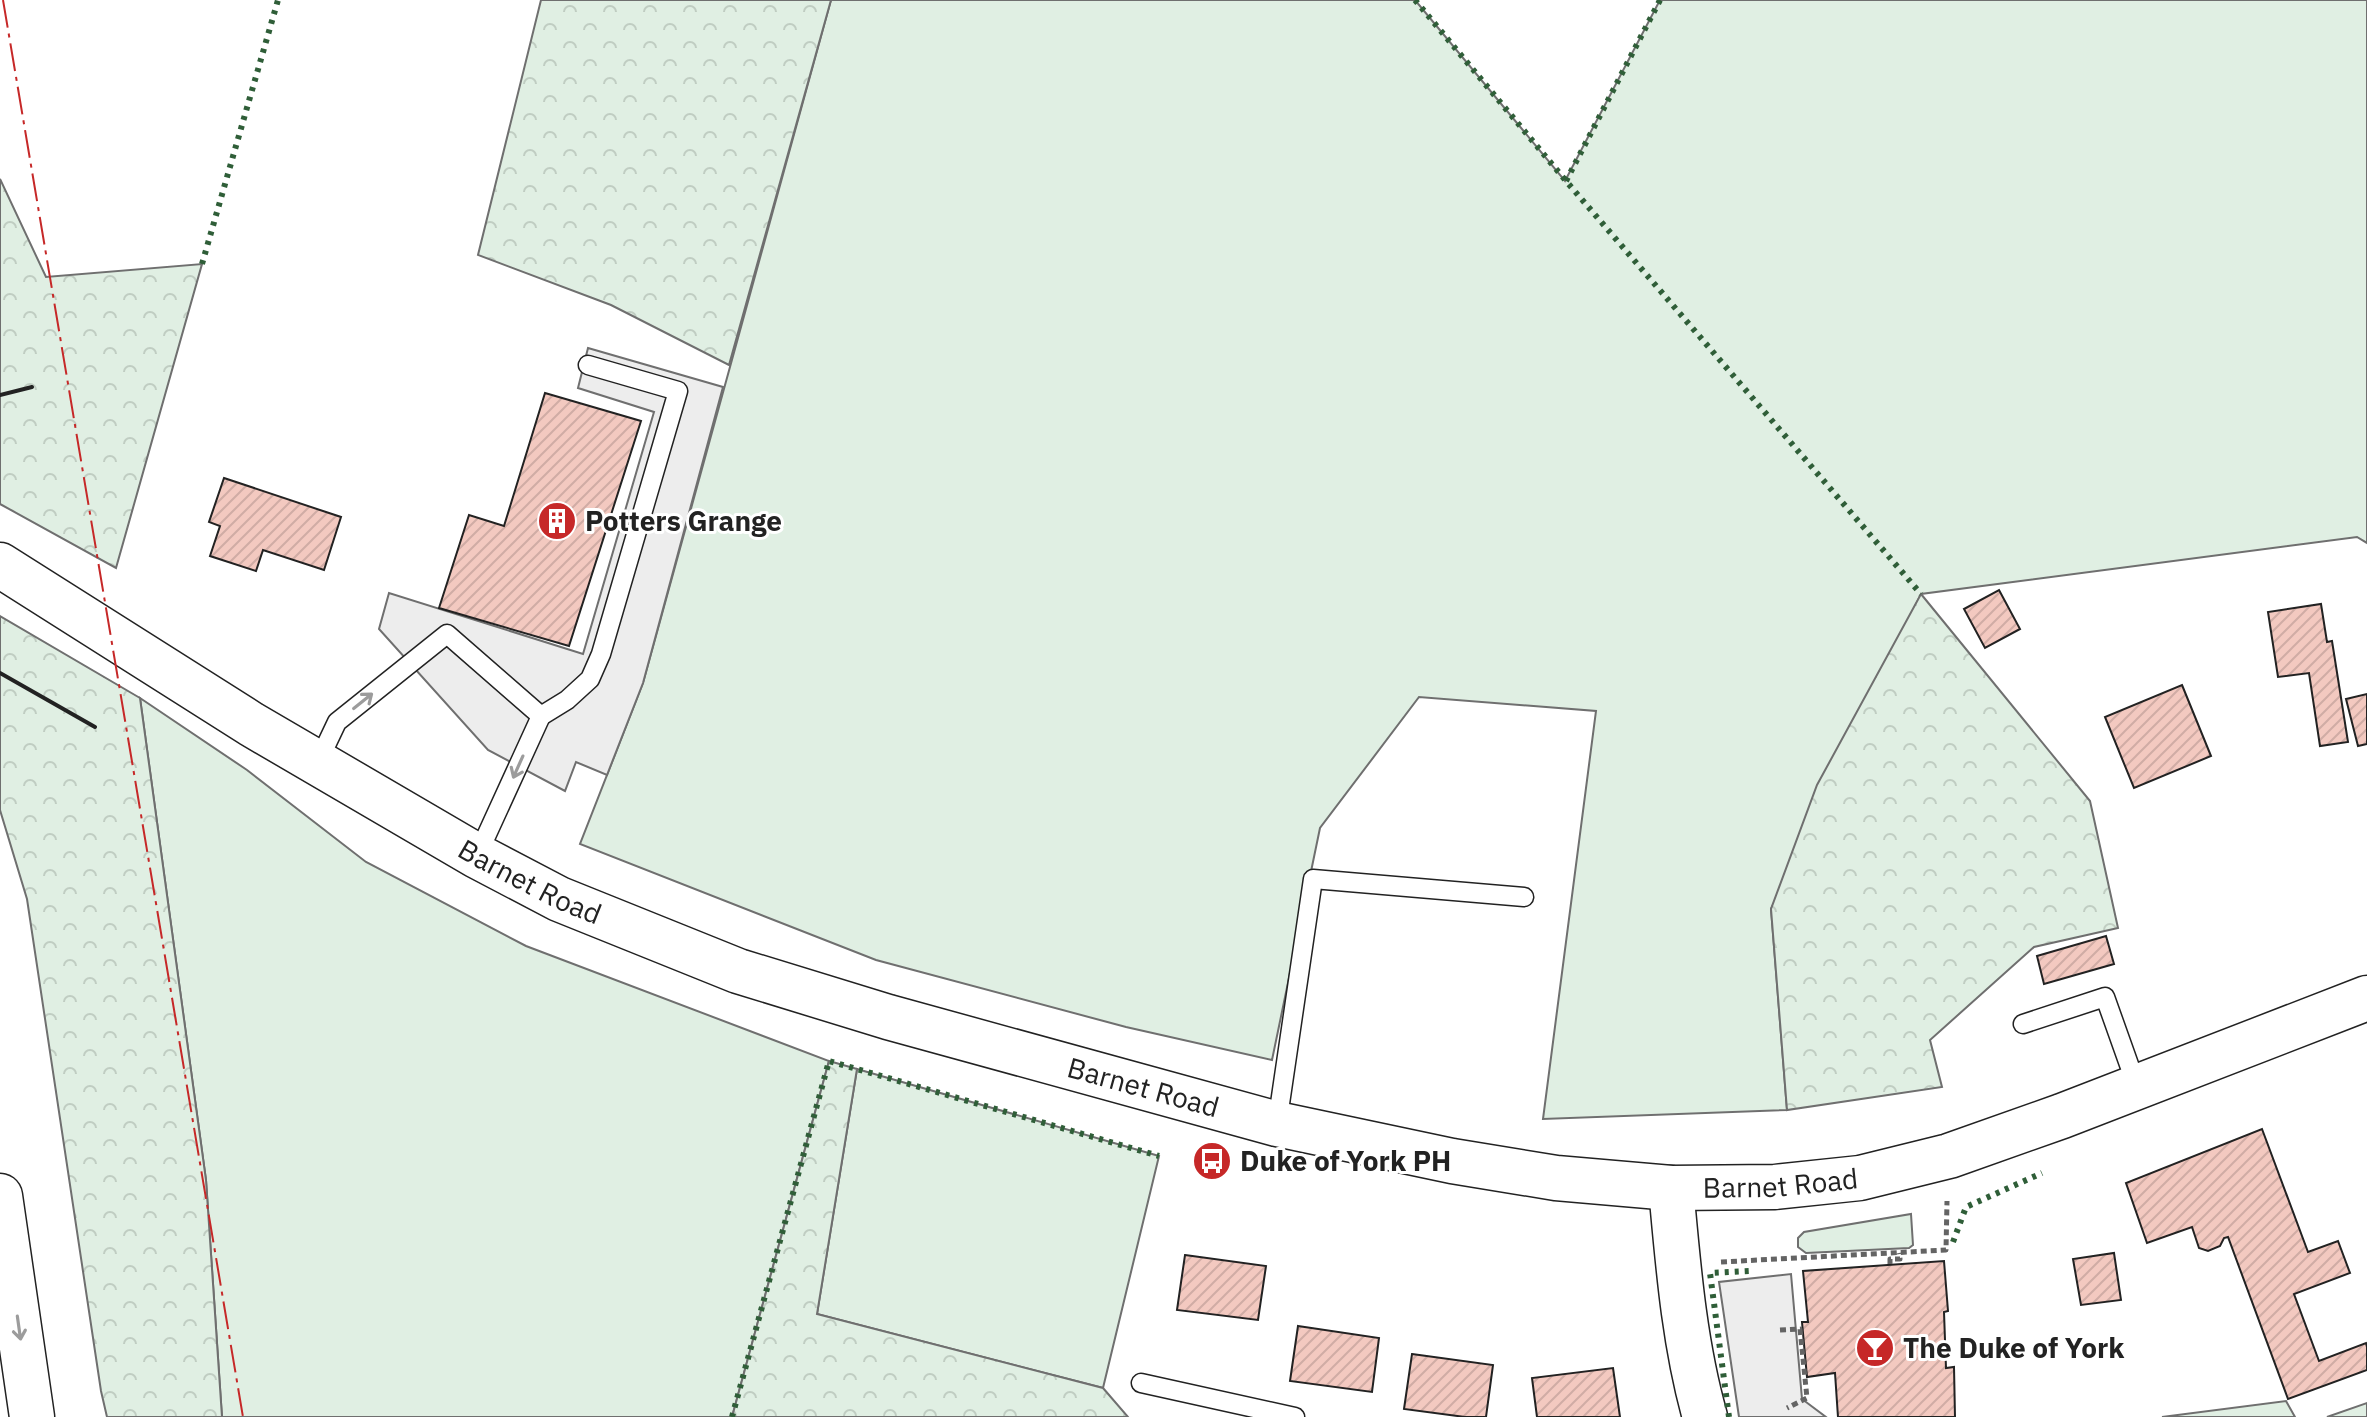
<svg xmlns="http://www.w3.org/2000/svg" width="2367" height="1417" font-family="'IBM Plex Sans',sans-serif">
	<defs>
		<pattern id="forest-crowns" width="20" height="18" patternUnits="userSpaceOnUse" patternTransform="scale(2)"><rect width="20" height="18" fill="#e0efe3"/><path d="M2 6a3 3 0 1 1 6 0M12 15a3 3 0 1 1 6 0" fill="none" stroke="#c0cdc2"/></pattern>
		<pattern id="building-hatch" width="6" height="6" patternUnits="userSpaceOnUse" patternTransform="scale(2)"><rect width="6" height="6" fill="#f3c9c0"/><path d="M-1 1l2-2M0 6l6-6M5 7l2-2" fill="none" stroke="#d0aca5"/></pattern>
	</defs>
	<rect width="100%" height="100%" fill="#fff"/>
	<!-- grass -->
	<g fill="#e0efe3" stroke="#6f6f6f" stroke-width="2">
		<path d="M831 0H1415L1565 181 1660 0H2367V543L2357 537 1921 594 1771 909 1787 1110 1543 1119 1596 711 1419 697 1320 828 1272 1060 1126 1027 876 960 580 844 643 683Z"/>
		<path d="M140 698 247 770 366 862 526 946 829 1061 732 1417H222L206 1180Z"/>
		<path d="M857 1069 1159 1156 1103 1388 817 1314Z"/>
		<path d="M1911 1214 1913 1245 1909 1248 1806 1253 1798 1247V1238L1804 1232Z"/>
		<path d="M2286 1401 2295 1417H2162Z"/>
		<path d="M2367 1403V1417H2327Z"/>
	</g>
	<!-- forest -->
	<g fill="url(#forest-crowns)" stroke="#6f6f6f" stroke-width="2">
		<path d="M541 0H831L729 365 611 305 478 255Z"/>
		<path d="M0 179 46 277 202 264 116 568 0 504Z"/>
		<path d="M1921 594 2090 801 2118 928 2034 947 1930 1040 1942 1087 1787 1110 1771 909 1817 785Z"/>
		<path d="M0 616 140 698 206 1180 222 1417H107L101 1391 27 899 0 810Z"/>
		<path d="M829 1061 857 1069 817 1314 1103 1388 1128 1417H732Z"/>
	</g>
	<!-- parking -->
	<g fill="#ededed" stroke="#6f6f6f" stroke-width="2">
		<path d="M588 348 723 387 643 683 607 775 576 762 565 791 488 750 379 629 389 593 583 654 654 412 578 388Z"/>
		<path d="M1791 1274 1802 1399 1826 1417H1739L1719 1282Z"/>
	</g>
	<!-- building -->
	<g fill="url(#building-hatch)" stroke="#222" stroke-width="2">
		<path d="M545 393 641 421 569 646 439 608 469 515 504 526Z"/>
		<path d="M224 478 341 517 324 570 263 550 256 571 210 556 220 526 209 522Z"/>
		<path d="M1999 590 2020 629 1985 648 1964 609Z"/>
		<path d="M2321 604 2327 642 2332 641 2348 742 2320 746 2309 673 2278 677 2268 612Z"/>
		<path d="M2182 685 2211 756 2134 788 2105 717Z"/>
		<path d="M2367 694V744L2358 746 2346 699Z"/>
		<path d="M2106 936 2114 964 2044 984 2037 956Z"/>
		<path d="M2262 1129 2308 1252 2338 1241 2350 1273 2294 1294 2319 1361 2366 1343 2367 1347V1370L2288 1399 2228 1237 2224 1238 2220 1246 2208 1251 2199 1248 2192 1227 2147 1243 2126 1183Z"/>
		<path d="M2114 1253 2121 1300 2081 1305 2073 1259Z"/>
		<path d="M1185 1255 1266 1266 1258 1320 1177 1310Z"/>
		<path d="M1944 1261 1948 1311 1944 1312 1946 1368 1954 1367 1955 1417H1838L1835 1373 1807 1377 1802 1322H1808L1803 1271Z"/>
		<path d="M1298 1326 1379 1338 1372 1392 1290 1381Z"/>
		<path d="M1412 1354 1493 1365 1486 1417H1465L1404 1409Z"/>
		<path d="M1613 1368 1620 1417H1537L1532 1378Z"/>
	</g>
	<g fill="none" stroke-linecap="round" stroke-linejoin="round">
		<!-- service casing -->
		<g stroke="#222" stroke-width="21">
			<g id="service">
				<path d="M541 716 567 700 590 679 601 654 678 391 588 365"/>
				<path d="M318 762 337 722 447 634 541 716 477 856"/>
				<path d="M2023 1024 2105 997 2137 1087"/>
				<path d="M1277 1124 1313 879 1524 897"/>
				<path d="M1141 1383 1295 1417"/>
			</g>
		</g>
		<!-- tertiary casing -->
		<g stroke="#222" stroke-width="47">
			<path id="tertiary" d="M1671 1188C1678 1264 1684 1343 1705 1417"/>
		</g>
		<!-- primary casing -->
		<g stroke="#222" stroke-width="47">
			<g id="primary">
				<path id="s1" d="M0 565 251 724 477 856 559 899 738 971 888 1017 1277 1124 1452 1161 1556 1178 1671 1188 1775 1187 1860 1178 1949 1156 2062 1116 2367 998"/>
			</g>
		</g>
		<!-- motorway casing -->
		<g stroke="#222" stroke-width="47">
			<path id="motorway" d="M0 1196 32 1417"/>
		</g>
		<!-- path -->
		<g stroke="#646464" stroke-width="5" stroke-dasharray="6 4" stroke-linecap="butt">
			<path d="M1721 1262 1946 1250 1947 1201"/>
			<path d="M1890 1264V1259H1900L1899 1253"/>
			<path d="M1780 1330 1800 1329 1807 1398 1787 1408"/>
		</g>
		<!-- service -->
		<use href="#service" stroke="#fff" stroke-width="18"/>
		<!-- tertiary -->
		<use href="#tertiary" stroke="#fff" stroke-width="44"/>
		<!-- primary -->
		<use href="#primary" stroke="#fff" stroke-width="44"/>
		<!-- motorway -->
		<use href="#motorway" stroke="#fff" stroke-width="44"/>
		<!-- hedge -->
		<g stroke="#2f5e38" stroke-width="6" stroke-dasharray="4 6" stroke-linecap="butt">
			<path d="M1415 0 1566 181 1921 594"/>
			<path d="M1566 181 1660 0"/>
			<path d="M202 264 278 0"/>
			<path d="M1953 1242 1966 1207 2042 1173"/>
			<path d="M732 1417 829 1061 1159 1156"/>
			<path d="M1729 1417 1710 1273 1751 1271"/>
		</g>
		<!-- wall -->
		<g stroke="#222" stroke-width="4">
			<path d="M0 395 32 387"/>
			<path d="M0 673 95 727"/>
		</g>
		<!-- power -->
		<path stroke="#c62828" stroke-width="2" stroke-dasharray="28 6 4 6" stroke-linecap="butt" d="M3 0 243 1417"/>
	</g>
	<!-- one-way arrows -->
	<defs><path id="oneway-shaft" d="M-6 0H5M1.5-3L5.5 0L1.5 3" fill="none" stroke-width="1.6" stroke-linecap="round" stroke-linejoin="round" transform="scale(2)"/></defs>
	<g stroke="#9c9c9c">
		<use href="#oneway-shaft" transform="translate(363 701) rotate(-39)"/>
		<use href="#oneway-shaft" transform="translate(518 767) rotate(114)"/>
		<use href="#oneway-shaft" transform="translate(19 1328) rotate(82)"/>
	</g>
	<!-- icons -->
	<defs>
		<g id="building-disc" transform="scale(2)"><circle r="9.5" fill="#c62828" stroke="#fff"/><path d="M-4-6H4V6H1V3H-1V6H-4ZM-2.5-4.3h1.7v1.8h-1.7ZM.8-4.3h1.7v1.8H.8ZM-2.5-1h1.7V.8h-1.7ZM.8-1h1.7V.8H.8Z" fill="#fff"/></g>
		<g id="bus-disc" transform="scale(2)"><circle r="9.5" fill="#c62828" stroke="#fff"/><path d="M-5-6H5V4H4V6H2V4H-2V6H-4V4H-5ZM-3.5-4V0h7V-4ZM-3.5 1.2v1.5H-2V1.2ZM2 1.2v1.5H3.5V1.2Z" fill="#fff"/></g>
		<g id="bar-disc" transform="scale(2)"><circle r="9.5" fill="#c62828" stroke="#fff"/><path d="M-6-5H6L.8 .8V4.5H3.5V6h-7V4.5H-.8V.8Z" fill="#fff"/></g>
	</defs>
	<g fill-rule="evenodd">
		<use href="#building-disc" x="557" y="521"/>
		<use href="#bus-disc" x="1212" y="1161"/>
		<use href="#bar-disc" x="1875" y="1348"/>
	</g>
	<g text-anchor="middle" stroke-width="6" stroke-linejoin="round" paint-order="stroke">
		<!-- poi labels -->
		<g font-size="28" font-weight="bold" fill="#222" stroke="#fff" text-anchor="start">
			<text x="585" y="531">Potters Grange</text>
			<text x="1240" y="1171">Duke of York PH</text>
			<text x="1903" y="1358">The Duke of York</text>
		</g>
		<!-- street labels -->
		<g font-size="28" fill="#222" stroke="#fff">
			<text dy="10" stroke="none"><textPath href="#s1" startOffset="618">Barnet Road</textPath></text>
			<text dy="10" stroke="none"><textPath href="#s1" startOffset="1266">Barnet Road</textPath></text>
			<text dy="10" stroke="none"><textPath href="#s1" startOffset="1914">Barnet Road</textPath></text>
		</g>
	</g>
</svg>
